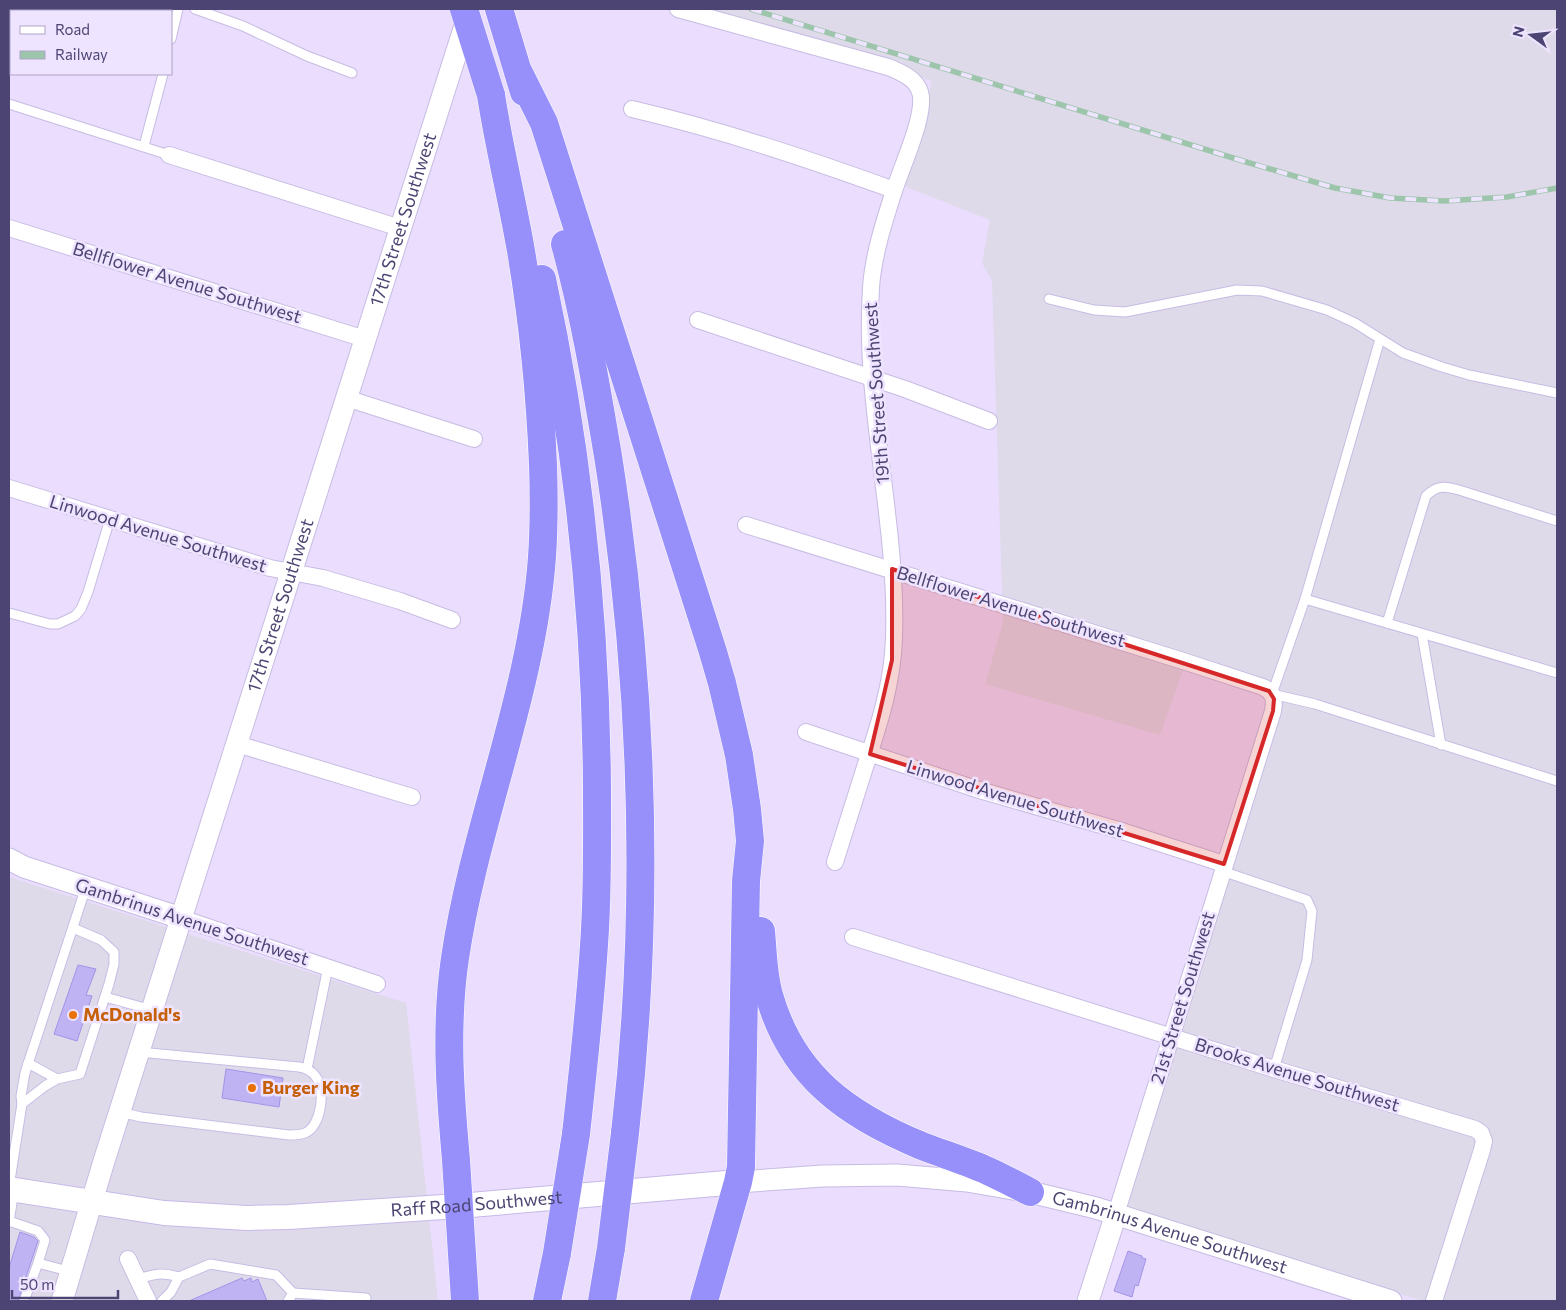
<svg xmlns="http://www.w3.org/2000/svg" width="1566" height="1310" font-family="Commissioner,sans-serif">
	<rect width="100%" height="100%" fill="#eaddfd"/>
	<!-- industrial -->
	<g fill="#dfdaea">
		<path d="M703 9H1557V1301H1423L1122 1208 1281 699 1184 668 1160 735 985 684 1003 622 992 281 982 263 990 220 902 185 932 81Z"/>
		<path d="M9 877 406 1003 438 1301H9Z"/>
	</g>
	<!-- building -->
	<g fill="#c0b3f4" stroke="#a393e7">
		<path d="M78 965 96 969 86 995 92 996 77 1041 54 1034Z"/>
		<path d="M226 1069 283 1078 279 1107 222 1098Z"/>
		<path d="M20 1232 34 1237 38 1241 18 1301H9V1268Z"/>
		<path d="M1128 1251 1142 1256V1258L1146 1259 1138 1286 1135 1285 1132 1297 1114 1291Z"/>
		<path d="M242 1278 244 1281 251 1278 252 1282 258 1279 267 1301H189Z"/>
	</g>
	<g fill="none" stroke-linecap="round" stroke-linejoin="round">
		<!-- service casing -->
		<g stroke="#c7bce3" stroke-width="11">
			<g id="service">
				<path d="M195 9 243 26 307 56 352 73"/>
				<path d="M171 39 178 9"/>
				<path d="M9 104 169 155"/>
				<path d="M144 146 163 74"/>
				<path d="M1049 299 1094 310 1125 312 1237 290 1262 291 1327 310 1355 323 1403 353 1442 367 1469 375 1557 393"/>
				<path d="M1305 599 1380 339"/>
				<path d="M9 613 50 624H58L75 616 81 609 88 592 110 519"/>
				<path d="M1387 623 1426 496C1437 485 1445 486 1459 490L1557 521"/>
				<path d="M1422 634 1441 745"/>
				<path d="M1557 673 1305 599 1272 694 1315 704 1557 781"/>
				<path d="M1222 871 1307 900 1312 911 1307 960 1274 1069"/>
				<path d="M73 928 101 940 114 952V964L109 984 80 1074 57 1079 45 1086 22 1104 21 1096 25 1073 86 887"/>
				<path d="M105 997 152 1010"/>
				<path d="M28 1063 57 1079"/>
				<path d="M307 1069 328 967"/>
				<path d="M120 1112 141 1117 289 1135C294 1135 300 1135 305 1133 321 1127 326 1090 316 1077 312 1071 306 1068 299 1067L139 1052"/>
				<path d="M9 1187 22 1104"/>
				<path d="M9 1221 38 1231 45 1240 38 1263"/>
				<path d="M9 1222 14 1190"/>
				<path d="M138 1279C154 1274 161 1272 179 1277"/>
				<path d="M293 1293 366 1298"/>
				<path d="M24 1301 38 1263 72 1272"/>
				<path d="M162 1301 171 1292 179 1277 210 1264 276 1275 293 1293 288 1301"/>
			</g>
		</g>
		<!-- minor casing -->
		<g stroke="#c7bce3" stroke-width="18">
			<g id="minor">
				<path d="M678 9 888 67C900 72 916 78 920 92 927 113 901 168 894 191 884 222 873 256 871 288 863 405 898 521 894 637 893 682 879 725 865 767 855 799 845 831 835 862"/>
				<path d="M632 109C722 130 808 159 894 190"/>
				<path d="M169 155 400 228"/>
				<path d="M9 228 365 339"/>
				<path d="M698 320 905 389 989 421"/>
				<path d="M346 398 474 439"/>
				<path d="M9 488 270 568 323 578 400 601 452 620"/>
				<path d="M746 525 1180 660 1263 687C1274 693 1275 699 1273 711L1116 1214"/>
				<path d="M806 732 976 789 1125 832 1224 864"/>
				<path d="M237 744 412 797"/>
				<path d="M181 918 377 984"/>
				<path d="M853 937 1274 1069 1475 1129 1481 1133 1484 1141 1482 1150 1434 1301"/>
				<path d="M128 1259 148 1301"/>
			</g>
		</g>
		<!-- tertiary casing -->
		<g stroke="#c7bce3" stroke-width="23">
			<g id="tertiary">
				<path d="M9 859 24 867 181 918"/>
				<path id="s1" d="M738 1182 823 1176 897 1175 967 1181 1030 1192 1096 1208 1391 1301"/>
				<path id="s2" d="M62 1301 104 1161 468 16"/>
				<path d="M1088 1301 1116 1214"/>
			</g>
		</g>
		<!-- secondary casing -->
		<g stroke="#c6b9e8" stroke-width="26">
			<g id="secondary">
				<path id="s3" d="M9 1189 164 1213 247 1218 289 1217 459 1206 738 1182"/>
			</g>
		</g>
		<!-- motorway casing -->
		<g stroke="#fff" stroke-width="29">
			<g id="motorway">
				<path d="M499 9 524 92"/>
				<path d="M519 73 544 123 713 652 722 683 739 755 747 809 750 841 746 881 741 1167 738 1182 704 1301"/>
				<path d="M565 244C584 313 596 385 608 456 643 679 651 908 625 1133"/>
				<path d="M542 279C578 447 596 618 597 789 597 841 598 893 594 945 590 1008 583 1071 576 1134"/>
				<path d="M761 931C763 952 763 974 769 995 792 1076 847 1115 922 1146 943 1154 965 1161 986 1170 1001 1177 1015 1184 1030 1192"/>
				<path d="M465 1301C462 1254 459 1207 456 1160 450 1093 445 1026 455 958 475 823 532 694 542 557 544 527 544 495 543 465 540 393 533 322 521 251 512 199 499 147 491 95"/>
				<path d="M547 1301 557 1253"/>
				<path d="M602 1301 611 1248"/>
			</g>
		</g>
		<!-- service -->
		<use href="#service" stroke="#fff" stroke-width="9"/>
		<!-- minor -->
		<use href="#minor" stroke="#fff" stroke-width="16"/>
		<!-- tertiary -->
		<use href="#tertiary" stroke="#fff" stroke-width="21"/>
		<!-- secondary -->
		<use href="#secondary" stroke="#fff" stroke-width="24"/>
		<!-- motorway -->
		<use href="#motorway" stroke="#9790fb" stroke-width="28"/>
		<!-- rail casing -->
		<g stroke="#9dc5ab" stroke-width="5.5">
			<path id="rail" d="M751 9 1243 161 1335 188 1390 198 1445 201 1507 197 1557 188"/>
		</g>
		<!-- rail -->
		<use href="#rail" stroke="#efe4ff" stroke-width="4" stroke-dasharray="11" stroke-linecap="butt"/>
		<!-- motorway-bridge casing -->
		<g stroke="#fff" stroke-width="29" stroke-linecap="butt">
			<g id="motorway-bridge">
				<path d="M464 9 491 95"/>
				<path d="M611 1248 625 1133"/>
				<path d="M557 1253 576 1134"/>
			</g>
		</g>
		<!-- motorway-bridge -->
		<use href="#motorway-bridge" stroke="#9790fb" stroke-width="28"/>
	</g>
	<!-- marked area -->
	<path fill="#d62828" fill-opacity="0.2" stroke="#d62828" stroke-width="4" stroke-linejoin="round" d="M892 569 1269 691 1274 699 1273 711 1224 864 870 754 892 660Z"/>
	<!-- markers -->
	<g fill="#e8710a" stroke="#efe4ff" stroke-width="2">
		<circle cx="73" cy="1015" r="5"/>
		<circle cx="252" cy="1088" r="5"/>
	</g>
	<g text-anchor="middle" stroke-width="5" stroke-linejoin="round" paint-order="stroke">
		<!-- street labels -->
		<g font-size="18" fill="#4c4573" stroke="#efe4ff">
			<text dy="6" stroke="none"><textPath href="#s2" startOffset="1134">17th Street Southwest</textPath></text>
			<text transform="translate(187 283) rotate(17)" y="6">Bellflower Avenue Southwest</text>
			<text transform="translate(877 393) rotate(-94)" y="6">19th Street Southwest</text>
			<text transform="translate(158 534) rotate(17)" y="6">Linwood Avenue Southwest</text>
			<text dy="6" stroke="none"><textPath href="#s2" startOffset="729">17th Street Southwest</textPath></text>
			<text transform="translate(1011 607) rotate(17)" y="6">Bellflower Avenue Southwest</text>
			<text transform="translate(1015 799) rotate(17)" y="6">Linwood Avenue Southwest</text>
			<text transform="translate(192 922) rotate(18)" y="6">Gambrinus Avenue Southwest</text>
			<text transform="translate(1183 998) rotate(-73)" y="6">21st Street Southwest</text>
			<text transform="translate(1297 1075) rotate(17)" y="6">Brooks Avenue Southwest</text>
			<text dy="6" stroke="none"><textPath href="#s3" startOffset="470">Raff Road Southwest</textPath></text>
			<text dy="6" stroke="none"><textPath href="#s1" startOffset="439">Gambrinus Avenue Southwest</textPath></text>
		</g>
		<!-- food labels -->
		<g font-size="18" font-weight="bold" fill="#c56008" stroke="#efe4ff" text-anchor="start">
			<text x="83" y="1021">McDonald's</text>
			<text x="262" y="1094">Burger King</text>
		</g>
	</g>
	<!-- border -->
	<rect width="1566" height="1310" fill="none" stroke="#4c4573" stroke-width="20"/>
	<!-- legend -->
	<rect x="10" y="10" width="162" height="65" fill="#efe4ff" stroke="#aea4c7"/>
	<rect x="20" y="26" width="25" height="8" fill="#ffffff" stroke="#aea4c7"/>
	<text x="55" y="35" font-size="15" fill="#4c4573">Road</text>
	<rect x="20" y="51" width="25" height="8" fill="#9dc5ab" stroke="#aea4c7"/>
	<text x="55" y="60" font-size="15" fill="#4c4573">Railway</text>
	<!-- north arrow -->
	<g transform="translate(1531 35) rotate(285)" stroke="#efe4ff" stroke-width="4" paint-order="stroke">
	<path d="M0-4L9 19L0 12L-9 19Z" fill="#4c4573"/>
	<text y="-8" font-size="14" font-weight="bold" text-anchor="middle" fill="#4c4573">N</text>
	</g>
	<!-- scale -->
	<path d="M12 1290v8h106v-8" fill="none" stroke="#4c4573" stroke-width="2.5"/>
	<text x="20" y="1290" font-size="15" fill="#4c4573" stroke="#efe4ff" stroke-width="4" paint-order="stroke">50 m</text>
</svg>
